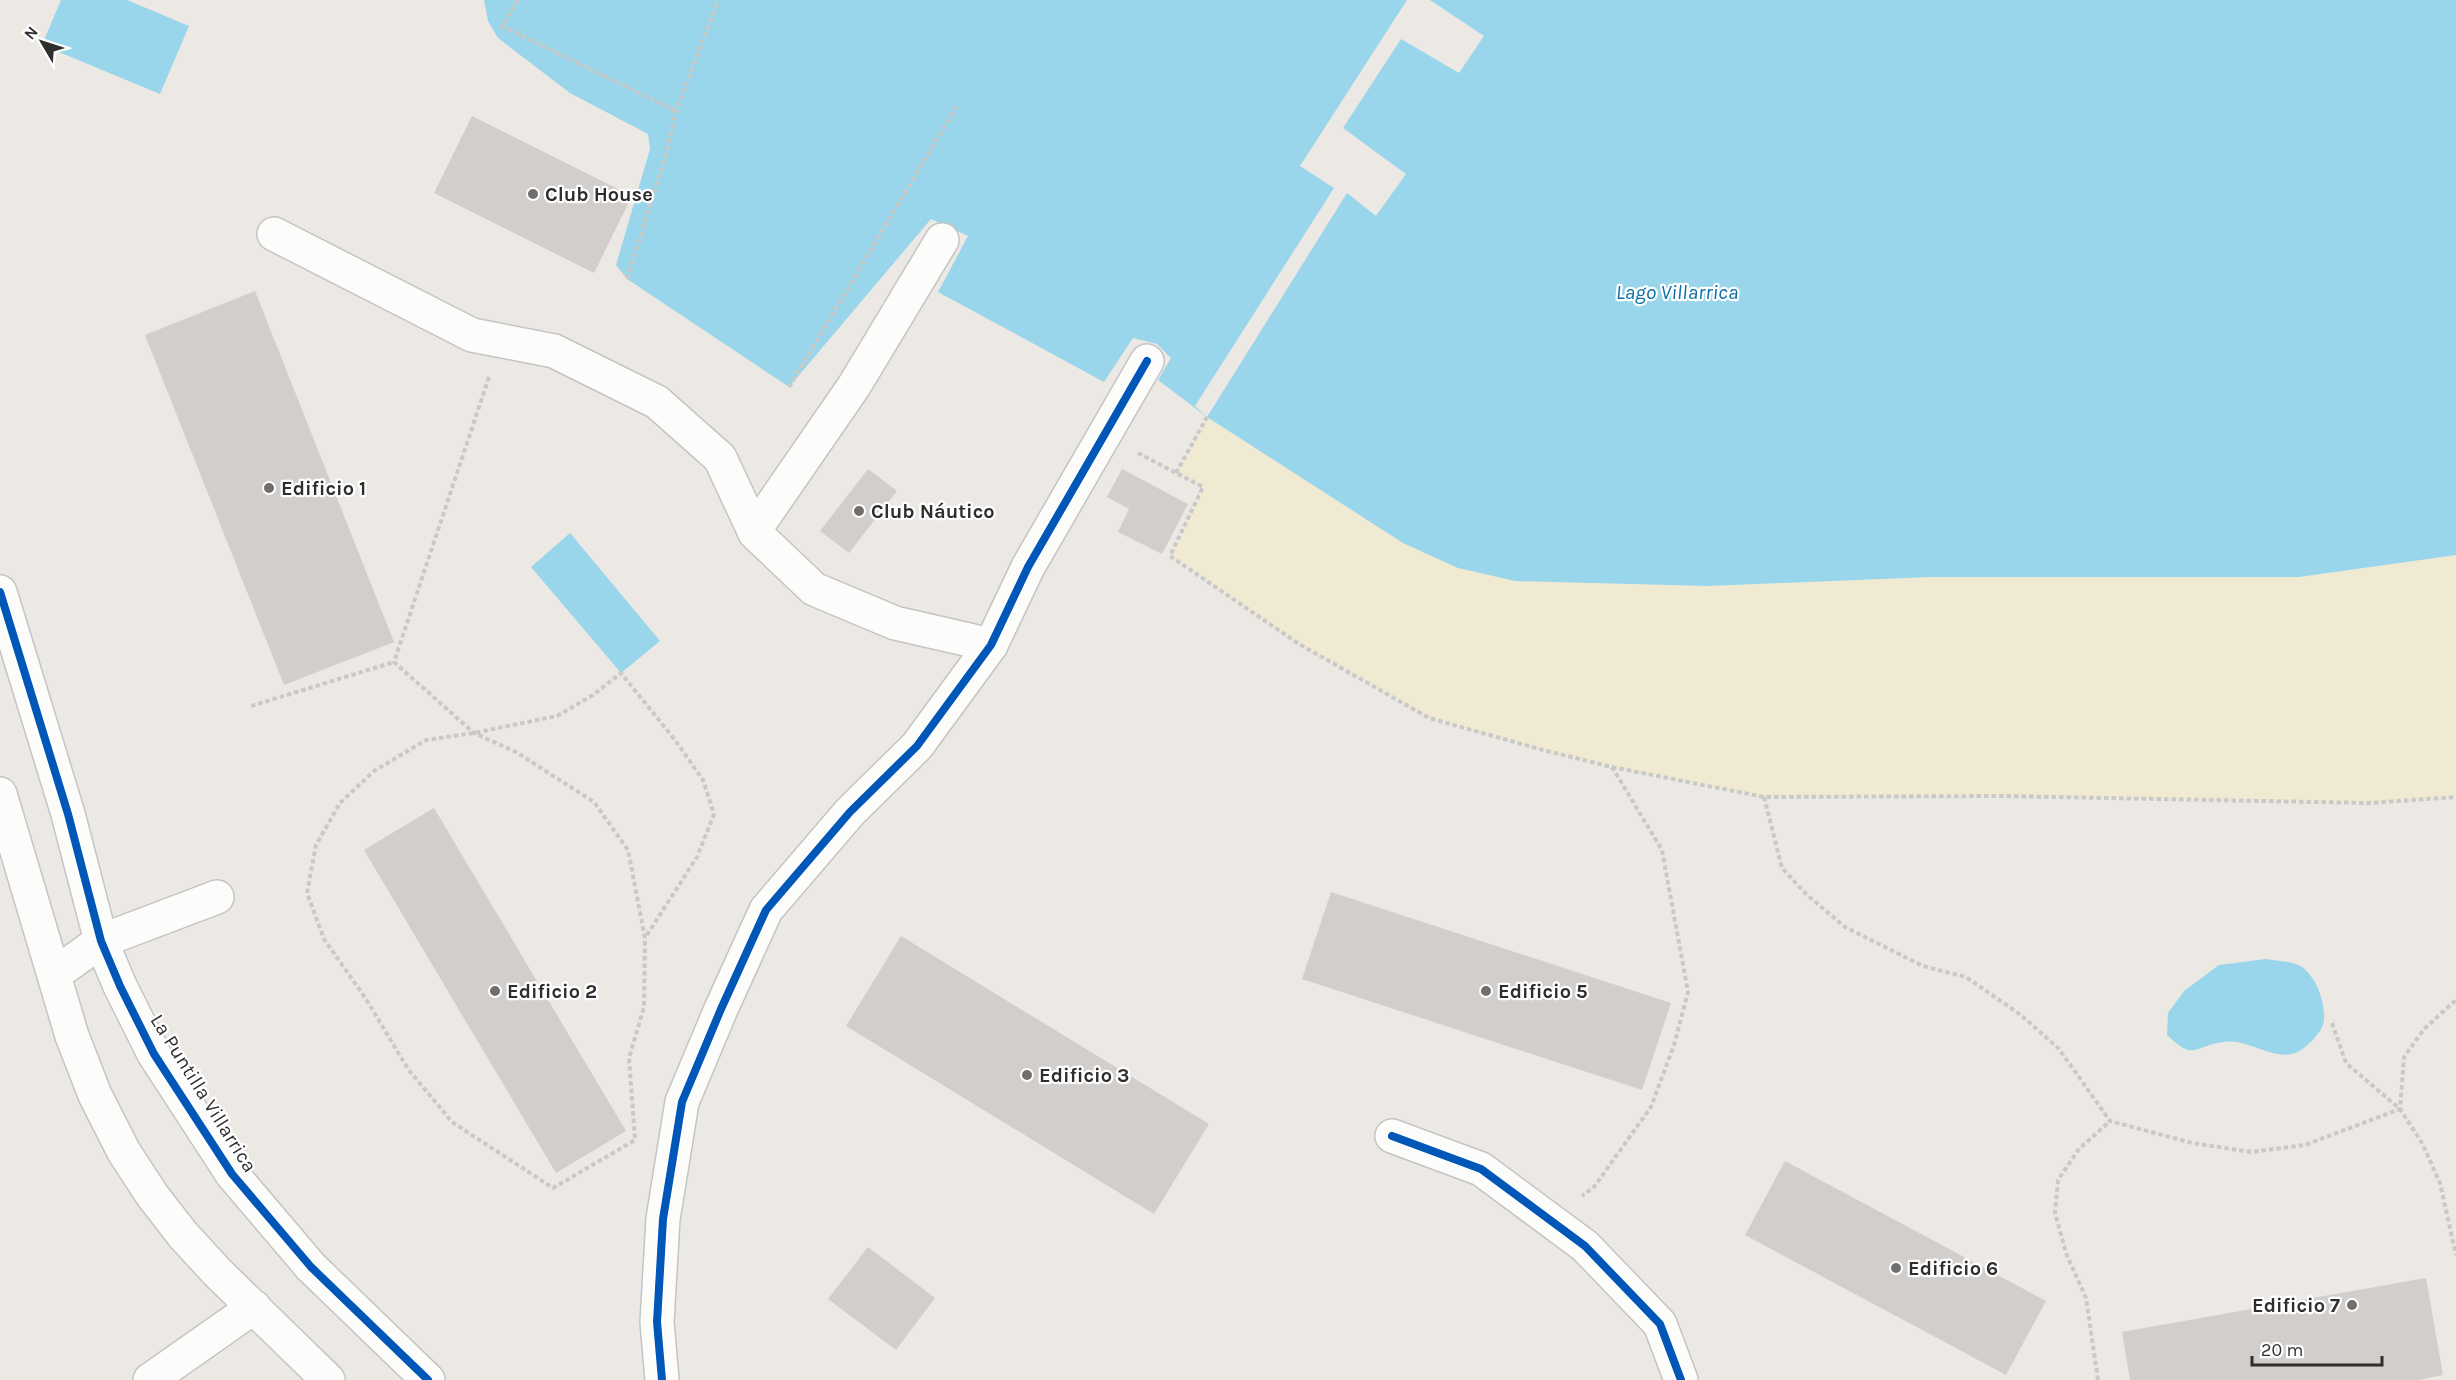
<svg xmlns="http://www.w3.org/2000/svg" width="2456" height="1380" font-family="Karla,sans-serif">
	<rect width="100%" height="100%" fill="#ece8e4"/>
	<!-- sand -->
	<path fill="#f0ead3" d="M1207 417 1403 543 1709 586 1930 577H2299L2456 555V797L2369 803 2002 796 1764 797 1612 767 1543 750 1429 718 1299 644 1170 556 1203 487 1176 473Z"/>
	<!-- water -->
	<g fill="#99d6ec">
		<path d="M61 0H127L189 26 160 94 42 45Z"/>
		<path d="M484 0H2456V555L2299 577H1930L1709 586 1515 581 1458 568 1403 543 1207 417 1158 380 1171 358 1157 344 1133 338 1104 382 938 292 968 236 931 219 789 387 627 279 616 265 650 149 648 134 570 93 498 38 488 21Z"/>
		<path d="M570 533 660 641 621 673 531 567Z"/>
		<path d="M2266 959C2276 961 2294 961 2302 967 2317 978 2325 1002 2324 1020 2323 1032 2306 1049 2295 1053 2272 1061 2248 1038 2224 1042 2192 1046 2195 1062 2167 1035L2168 1013 2184 991 2219 965Z"/>
	</g>
	<!-- pier -->
	<path fill="#ece8e4" d="M1407 0H1430L1484 36 1459 73 1401 39 1343 128 1406 174 1376 216 1347 193 1207 417 1195 406 1334 188 1300 166Z"/>
	<!-- building -->
	<g fill="#d1cecb">
		<path d="M472 116 632 196 594 273 434 193Z"/>
		<path d="M255 291 394 642 284 685 145 335Z"/>
		<path d="M868 469 897 491 849 553 820 531Z"/>
		<path d="M1122 469 1188 504 1162 554 1118 532 1129 509 1107 497Z"/>
		<path d="M434 808 626 1131 556 1173 364 850Z"/>
		<path d="M1331 892 1671 1003 1642 1090 1302 979Z"/>
		<path d="M901 936 1209 1124 1154 1214 846 1026Z"/>
		<path d="M1785 1161 2046 1301 2006 1375 1745 1235Z"/>
		<path d="M868 1247 935 1298 896 1350 828 1299Z"/>
		<path d="M2426 1278 2443 1375 2418 1380H2130L2122 1332Z"/>
	</g>
	<g fill="none" stroke-linecap="round" stroke-linejoin="round">
		<!-- minor casing -->
		<g stroke="#c5c4c5" stroke-width="36">
			<g id="minor">
				<path d="M274 234 472 335 554 351 657 402 720 458 755 533 814 589 895 623 991 645"/>
				<path d="M754 531 854 386 942 240"/>
				<path d="M0 592 68 814 101 941 120 986 154 1054 232 1174 311 1267 428 1380"/>
				<path d="M0 794 72 1036 95 1095 124 1152 152 1195 183 1235 217 1272 328 1380"/>
				<path d="M55 974 101 941 217 897"/>
				<path d="M1392 1136 1481 1169 1585 1246 1660 1324 1681 1380"/>
				<path d="M150 1380 254 1307"/>
				<path d="M662 1380 657 1322 663 1219 682 1102 721 1009 766 910 850 812 917 746 991 645 1028 567 1147 361"/>
			</g>
		</g>
		<!-- path -->
		<g stroke="#c9c9c8" stroke-width="4" stroke-dasharray="4.5 3" stroke-linecap="butt">
			<path d="M518 0 502 26 676 111"/>
			<path d="M627 279 666 154 676 111 718 0"/>
			<path d="M489 377 394 662 474 733 516 752 594 802 628 850 645 938 644 1007 629 1058 635 1140 553 1188 452 1122 408 1069 366 999 324 939 307 893 316 845 340 803 374 771 426 740 474 733 557 716 593 695 621 673 675 740 703 780 714 814 697 857 645 938"/>
			<path d="M789 387 956 107"/>
			<path d="M1138 453 1203 487 1170 556 1299 644 1429 718 1543 750 1612 767 1662 850 1688 992 1674 1045 1651 1107 1594 1187 1582 1196"/>
			<path d="M1176 473 1207 417"/>
			<path d="M251 706 394 662"/>
			<path d="M1612 767 1764 797 2002 796 2369 803 2456 797"/>
			<path d="M1764 797 1782 868 1806 894 1845 927 1923 966 1966 977 2021 1015 2059 1049 2110 1121 2192 1143 2251 1152 2305 1145 2400 1109 2404 1057 2424 1029 2456 1000"/>
			<path d="M2332 1023 2346 1063 2400 1109 2422 1143 2440 1183 2456 1255"/>
			<path d="M2098 1380 2086 1298 2066 1253 2055 1213 2058 1180 2079 1149 2110 1121"/>
		</g>
		<!-- minor -->
		<use href="#minor" stroke="#fcfcfb" stroke-width="33"/>
		<!-- cycleway casing -->
		<g stroke="#fff" stroke-width="11">
			<g id="cycleway">
				<path d="M0 592 68 814 101 941 120 986 154 1054 232 1174 311 1267 428 1380"/>
				<path d="M1392 1136 1481 1169 1585 1246 1660 1324 1681 1380"/>
				<path d="M662 1380 657 1322 663 1219 682 1102 721 1009 766 910 850 812 917 746 991 645 1028 567 1147 361"/>
			</g>
		</g>
		<!-- cycleway -->
		<use href="#cycleway" stroke="#0057b8" stroke-width="8"/>
	</g>
	<!-- markers -->
	<g fill="#706f6e" stroke="#fff" stroke-width="2">
		<circle cx="533" cy="194" r="6"/>
		<circle cx="269" cy="488" r="6"/>
		<circle cx="859" cy="511" r="6"/>
		<circle cx="495" cy="991" r="6"/>
		<circle cx="1486" cy="991" r="6"/>
		<circle cx="1027" cy="1075" r="6"/>
		<circle cx="1896" cy="1268" r="6"/>
		<circle cx="2352" cy="1305" r="6"/>
	</g>
	<g text-anchor="middle" stroke-width="4.5" stroke-linejoin="round" paint-order="stroke">
		<!-- poi labels -->
		<g font-size="20" font-weight="bold" fill="#2e2e2e" stroke="#fff" text-anchor="start">
			<text x="545" y="201">Club House</text>
			<text x="281" y="495">Edificio 1</text>
			<text x="871" y="518">Club Náutico</text>
			<text x="507" y="998">Edificio 2</text>
			<text x="1498" y="998">Edificio 5</text>
			<text x="1039" y="1082">Edificio 3</text>
			<text x="1908" y="1275">Edificio 6</text>
			<text x="2340" y="1312" text-anchor="end">Edificio 7</text>
		</g>
		<!-- street labels -->
		<g font-size="20" fill="#2e2e2e" stroke="#fff">
			<text transform="translate(204 1093) rotate(58)" y="7">La Puntilla Villarrica</text>
		</g>
		<!-- water labels -->
		<g font-size="21" font-style="italic" fill="#0d6fa3" stroke="#fff">
			<text x="1677" y="299">Lago Villarrica</text>
		</g>
	</g>
	<!-- north arrow -->
	<g transform="translate(42 42) rotate(309)" stroke="#ffffff" stroke-width="4.5" paint-order="stroke">
	<path d="M0-4.5L10 22L0 15L-10 22Z" fill="#2e2e2e"/>
	<text y="-9" font-size="16" font-weight="bold" text-anchor="middle" fill="#2e2e2e">N</text>
	</g>
	<!-- scale -->
	<path d="M2252 1356v9h130v-9" fill="none" stroke="#2e2e2e" stroke-width="3"/>
	<text x="2261" y="1356" font-size="18" fill="#2e2e2e" stroke="#ffffff" stroke-width="4.5" paint-order="stroke">20 m</text>
</svg>
